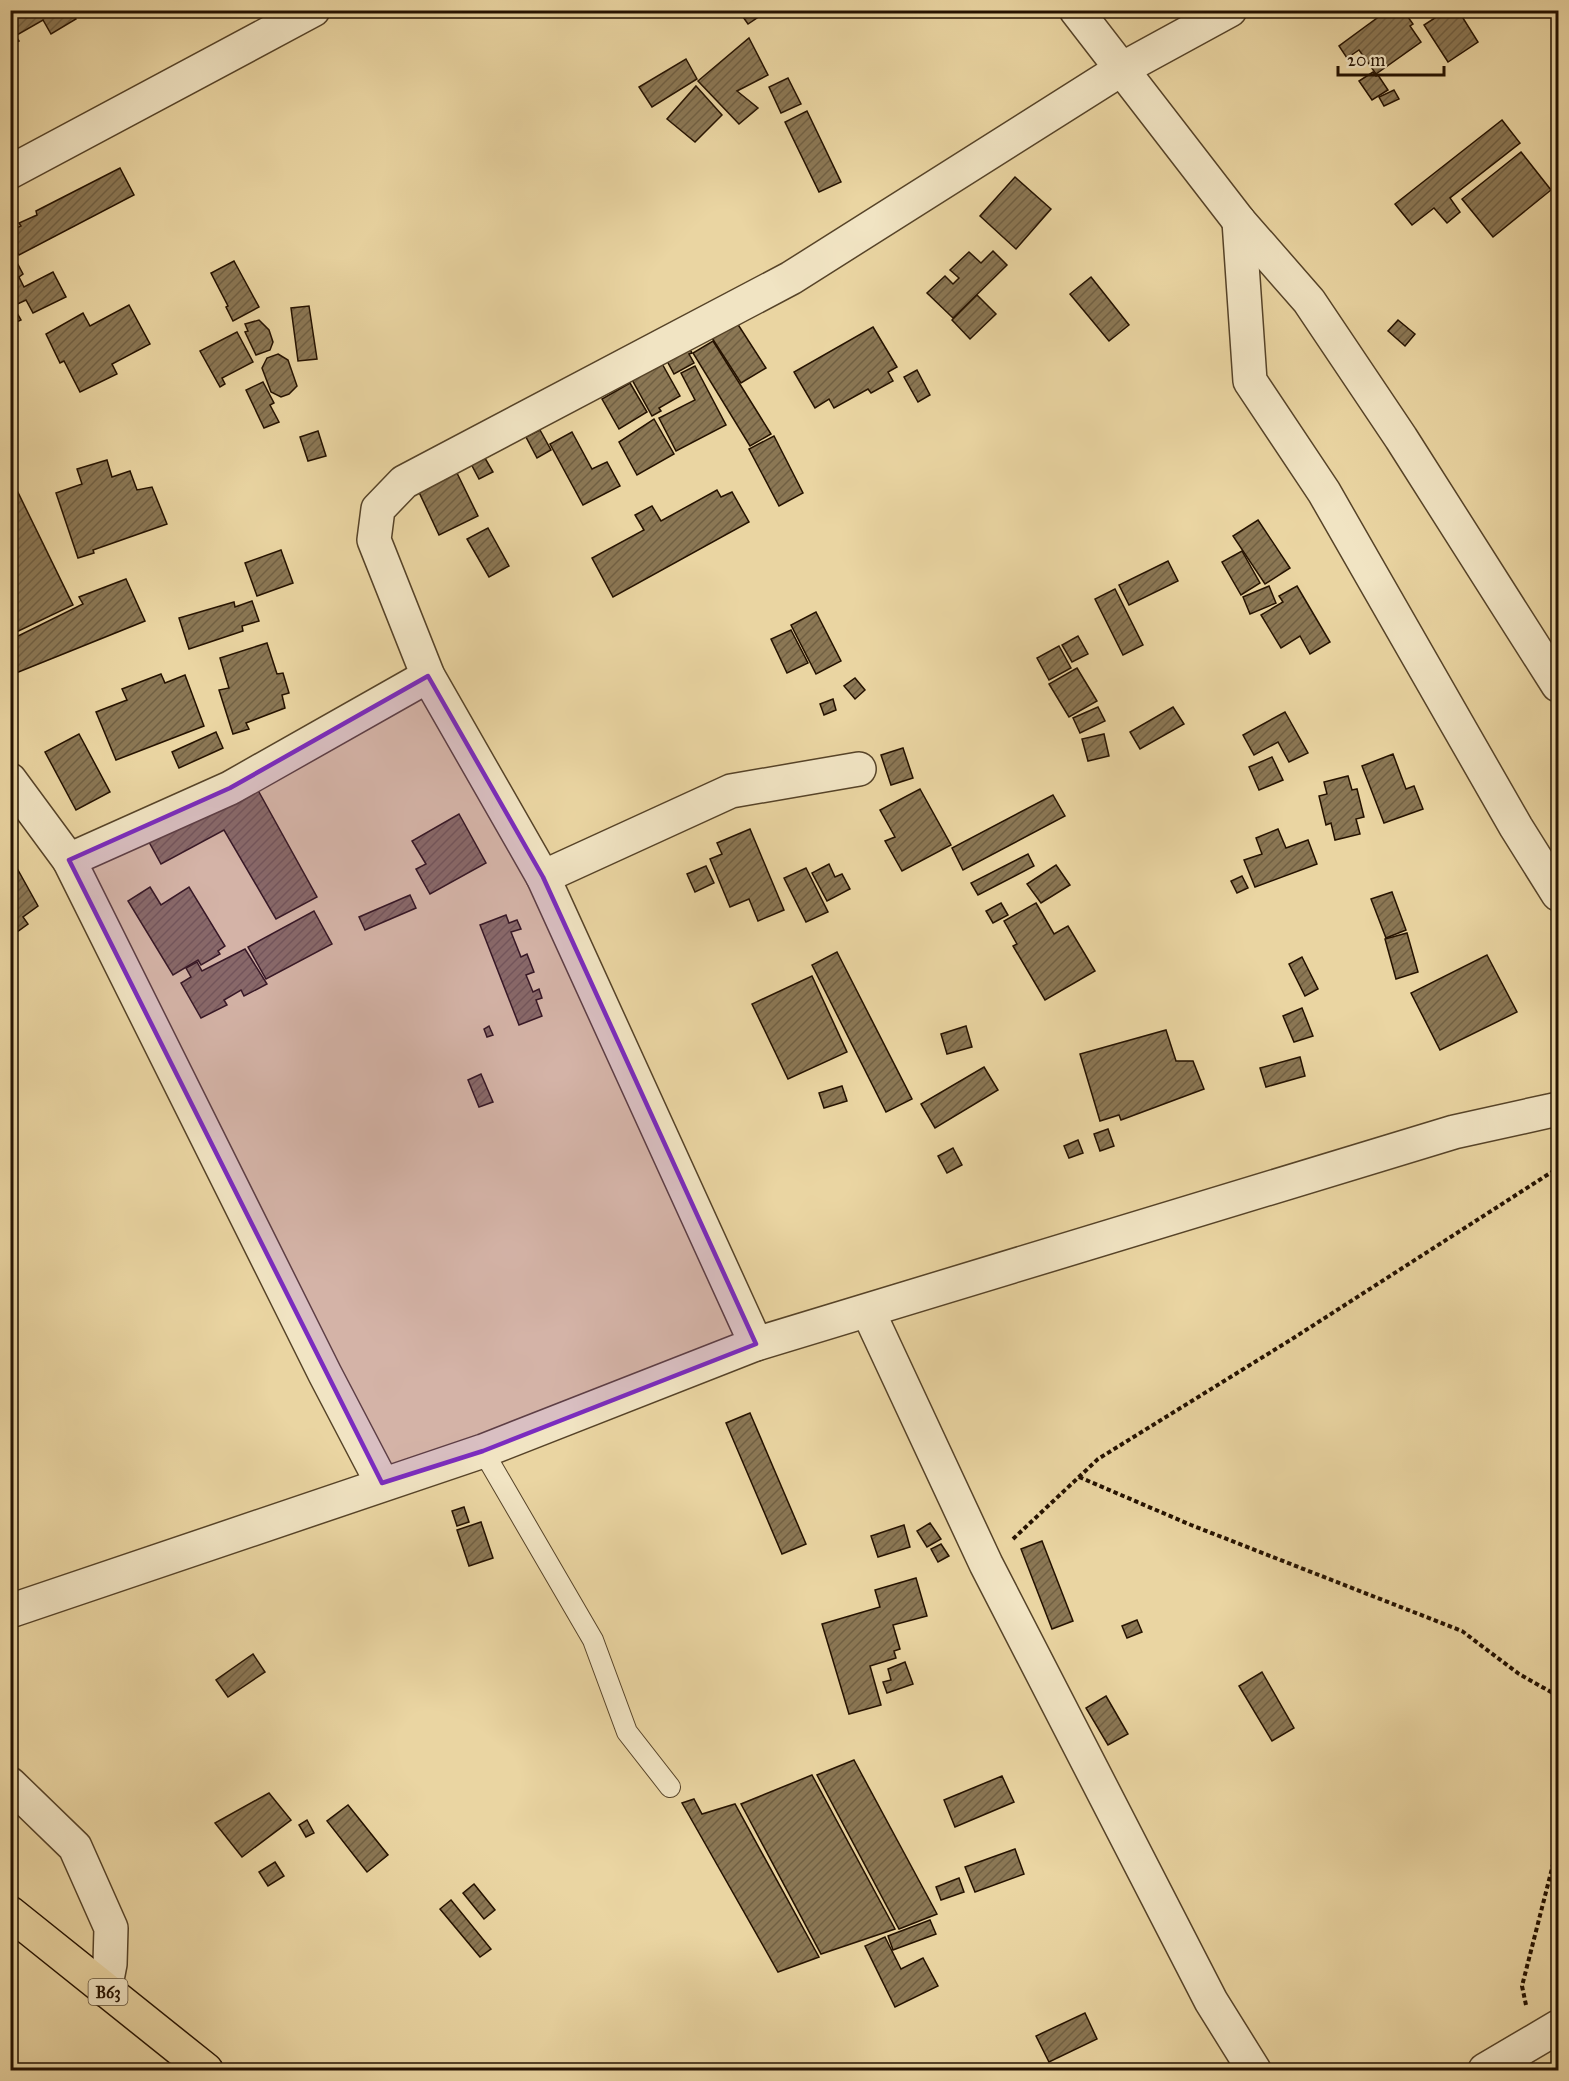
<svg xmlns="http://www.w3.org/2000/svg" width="1569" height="2081" font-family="'IM FELL Great Primer',serif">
	<defs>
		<pattern id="building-hatch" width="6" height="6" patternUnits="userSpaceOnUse" patternTransform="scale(1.5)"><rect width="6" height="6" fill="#8b7754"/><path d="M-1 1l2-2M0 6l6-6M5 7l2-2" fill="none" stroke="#716043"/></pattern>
	</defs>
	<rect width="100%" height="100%" fill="#ead5a2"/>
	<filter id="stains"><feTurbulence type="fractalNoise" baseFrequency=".00333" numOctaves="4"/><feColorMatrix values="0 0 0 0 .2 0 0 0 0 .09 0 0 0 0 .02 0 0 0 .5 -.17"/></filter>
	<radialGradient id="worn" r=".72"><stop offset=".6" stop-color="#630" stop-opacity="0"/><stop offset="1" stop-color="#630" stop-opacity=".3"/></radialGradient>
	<!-- building -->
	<g fill="url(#building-hatch)" stroke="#251200" stroke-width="1.5">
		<path d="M10 10H71L76 19 51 34 43 20 17 35 10 23Z"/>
		<path d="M738 10H761L763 14 748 24Z"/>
		<path d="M1388 10H1403L1413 24 1410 26 1421 42 1376 74 1359 50 1347 58 1339 46Z"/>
		<path d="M1447 10H1458L1478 42 1448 62 1424 25Z"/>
		<path d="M10 28 19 41 10 46Z"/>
		<path d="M749 38 768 75 737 91 758 108 739 124 698 81Z"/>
		<path d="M686 59 697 79 652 107 639 87Z"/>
		<path d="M1373 72 1376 76 1378 75 1388 90 1372 100 1359 81Z"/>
		<path d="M788 78 801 104 781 113 769 87Z"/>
		<path d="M696 86 722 115 695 142 667 119Z"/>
		<path d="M1394 90 1399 99 1384 106 1379 97Z"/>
		<path d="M807 111 841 182 819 192 785 122Z"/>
		<path d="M1502 120 1520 143 1450 198 1460 212 1447 223 1434 208 1412 225 1395 204Z"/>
		<path d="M1521 152 1551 190 1493 237 1462 199Z"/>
		<path d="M120 168 134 195 19 255 10 239V231L21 226 19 223 37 215 36 211Z"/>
		<path d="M1015 177 1051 209 1016 249 980 216Z"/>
		<path d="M993 251 1007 265 953 318 927 293 945 276 953 284 959 278 950 270 969 252 981 263Z"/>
		<path d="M13 255 23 274 19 277 24 287 53 272 66 297 33 313 26 300 13 306 21 320 10 325V257Z"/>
		<path d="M234 261 259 307 233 321 226 307 228 306 211 273Z"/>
		<path d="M1091 277 1129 325 1109 341 1070 294Z"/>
		<path d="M977 295 996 314 970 339 952 320Z"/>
		<path d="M129 305 150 344 112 364 117 374 80 392 64 361 60 363 46 334 83 313 90 326Z"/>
		<path d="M309 306 317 359 298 361 291 308Z"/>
		<path d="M259 320 269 330 273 342 270 350 256 355 245 332 248 331 245 324Z"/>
		<path d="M1398 320 1415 334 1405 346 1388 331Z"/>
		<path d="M737 323 766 368 741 383 712 338Z"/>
		<path d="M873 327 897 367 888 372 893 381 871 393 868 389 834 408 829 399 815 408 794 372Z"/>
		<path d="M237 332 253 362 222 378 225 384 220 387 200 351Z"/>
		<path d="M713 341 771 434 750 446 693 353Z"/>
		<path d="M687 344 692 353 689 354 694 363 674 374 667 361Z"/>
		<path d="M278 354 288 360 297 386 289 394 281 397 271 392 262 368 267 358Z"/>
		<path d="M660 360 680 396 659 408 661 411 652 416 630 376Z"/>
		<path d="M695 366 726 425 676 451 659 418 695 400 681 373Z"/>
		<path d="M917 370 930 395 918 402 904 377Z"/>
		<path d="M263 382 274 403 270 405 279 422 264 428 246 390Z"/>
		<path d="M630 383 647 412 619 429 602 399Z"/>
		<path d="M654 419 674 454 637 475 619 442Z"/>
		<path d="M540 430 551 450 537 458 526 437Z"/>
		<path d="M318 431 326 456 308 461 300 437Z"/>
		<path d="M572 432 592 469 607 462 620 486 583 505 550 444Z"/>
		<path d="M774 436 803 493 779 506 749 449Z"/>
		<path d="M482 453 493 472 479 479 469 460Z"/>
		<path d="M107 460 112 477 130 471 137 490 152 487 167 524 93 550 94 553 78 558 56 493 82 484 77 469Z"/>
		<path d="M456 471 478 516 439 535 418 490Z"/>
		<path d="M10 476 73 605 10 635Z"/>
		<path d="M717 490 721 497 732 492 749 522 613 597 592 558 644 530 635 515 652 506 661 521Z"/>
		<path d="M1258 520 1290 568 1265 584 1233 536Z"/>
		<path d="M488 528 509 566 489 577 467 539Z"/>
		<path d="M281 550 293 583 257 596 245 563Z"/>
		<path d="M1242 551 1260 583 1241 595 1222 562Z"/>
		<path d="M1168 561 1178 581 1129 605 1119 585Z"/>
		<path d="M126 579 145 621 16 673 10 659V640L83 604 79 597Z"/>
		<path d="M1269 586 1276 603 1250 614 1243 597Z"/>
		<path d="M1297 586 1330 642 1310 654 1300 636 1281 648 1261 615 1283 602 1279 596Z"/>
		<path d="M1115 589 1143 645 1123 655 1095 599Z"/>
		<path d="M252 601 259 621 242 626 243 631 189 649 179 618 234 602 235 607Z"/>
		<path d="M816 612 841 661 816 674 791 625Z"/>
		<path d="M791 630 808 663 787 673 771 639Z"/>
		<path d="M1078 636 1088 654 1072 662 1062 645Z"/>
		<path d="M267 643 277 674 283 673 289 693 282 695 285 708 246 723 249 729 233 734 219 690 229 688 220 658Z"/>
		<path d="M1059 646 1071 668 1049 680 1037 658Z"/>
		<path d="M1077 668 1097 701 1069 717 1049 684Z"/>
		<path d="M161 674 165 683 185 675 204 726 116 760 96 712 127 700 122 689Z"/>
		<path d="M855 678 865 690 855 699 844 686Z"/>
		<path d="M833 699 836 710 824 715 820 704Z"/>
		<path d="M1098 707 1105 721 1080 733 1073 718Z"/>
		<path d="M1173 707 1184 724 1140 749 1130 732Z"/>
		<path d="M1285 712 1308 753 1289 762 1278 742 1254 755 1243 735Z"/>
		<path d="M216 732 223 748 179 768 172 752Z"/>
		<path d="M79 734 110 792 76 810 45 752Z"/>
		<path d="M1104 734 1109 756 1088 761 1082 739Z"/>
		<path d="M903 748 913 778 891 785 881 755Z"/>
		<path d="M1393 754 1406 789 1414 786 1423 809 1384 823 1362 766Z"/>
		<path d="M1272 757 1283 780 1259 790 1249 767Z"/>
		<path d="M1348 776 1352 790 1357 789 1364 817 1356 819 1360 834 1335 840 1331 823 1326 825 1319 796 1327 794 1324 782Z"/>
		<path d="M254 783 317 897 276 919 224 830 161 864 149 842Z"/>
		<path d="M920 789 951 845 902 871 885 841 895 837 880 810Z"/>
		<path d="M1053 795 1065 816 963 870 952 848Z"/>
		<path d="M459 814 486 863 430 894 416 869 426 864 412 841Z"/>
		<path d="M750 829 784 910 758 921 749 899 730 907 710 859 722 854 717 843Z"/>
		<path d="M1278 829 1286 848 1308 840 1317 864 1255 887 1244 860 1262 854 1256 838Z"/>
		<path d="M1028 854 1034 866 978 895 971 883Z"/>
		<path d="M13 861 38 906 23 917 28 924 10 937V863Z"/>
		<path d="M829 864 835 877 842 874 850 889 827 901 812 873Z"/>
		<path d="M1056 865 1070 885 1041 903 1027 884Z"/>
		<path d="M706 866 714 883 695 892 687 874Z"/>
		<path d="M806 868 828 912 806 922 784 878Z"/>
		<path d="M1242 876 1248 888 1237 893 1231 881Z"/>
		<path d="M150 887 161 905 189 887 225 946 218 951 220 954 201 965 198 960 173 975 128 901Z"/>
		<path d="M1392 892 1406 930 1386 938 1371 899Z"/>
		<path d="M410 895 416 908 365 930 359 917Z"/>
		<path d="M1001 903 1008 915 993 923 986 911Z"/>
		<path d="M1036 903 1054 934 1068 926 1095 971 1045 1000 1013 946 1017 944 1004 921Z"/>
		<path d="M314 911 332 944 266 979 248 947Z"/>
		<path d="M506 915 509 923 517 920 521 929 511 932 521 957 527 954 534 972 526 975 533 992 539 989 542 998 536 1000 542 1016 519 1025 480 925Z"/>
		<path d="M1407 933 1418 972 1396 979 1385 939Z"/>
		<path d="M245 949 267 984 244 996 241 990 224 1000 227 1005 201 1018 181 983 191 977 186 968 197 962 202 971Z"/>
		<path d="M837 952 912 1099 886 1112 812 965Z"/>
		<path d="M1487 955 1517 1012 1440 1050 1411 993Z"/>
		<path d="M1302 957 1318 989 1305 996 1289 964Z"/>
		<path d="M812 976 847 1052 788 1079 752 1004Z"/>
		<path d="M1302 1008 1313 1036 1294 1042 1283 1016Z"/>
		<path d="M489 1026 493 1035 487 1037 484 1029Z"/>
		<path d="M966 1026 972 1047 947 1054 941 1034Z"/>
		<path d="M1166 1030 1176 1061H1193L1204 1089 1121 1120 1119 1115 1100 1121 1080 1054Z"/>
		<path d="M1300 1057 1305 1076 1266 1087 1260 1068Z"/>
		<path d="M984 1067 998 1090 935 1128 921 1104Z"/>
		<path d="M481 1074 493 1102 479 1107 468 1080Z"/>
		<path d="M842 1086 847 1101 824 1108 819 1093Z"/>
		<path d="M1108 1129 1114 1146 1100 1151 1094 1134Z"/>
		<path d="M1078 1140 1083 1153 1069 1158 1064 1146Z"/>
		<path d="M953 1148 962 1165 947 1173 938 1156Z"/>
		<path d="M750 1413 806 1544 782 1554 726 1423Z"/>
		<path d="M464 1507 469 1522 457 1526 452 1511Z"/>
		<path d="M481 1522 493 1558 469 1566 457 1530Z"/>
		<path d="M930 1523 941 1539 927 1547 917 1531Z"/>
		<path d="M904 1525 910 1547 878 1557 871 1536Z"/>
		<path d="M1042 1541 1073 1621 1052 1629 1021 1549Z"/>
		<path d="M941 1544 949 1556 938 1562 931 1549Z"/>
		<path d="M916 1578 927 1616 893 1625 900 1649 894 1651 896 1658 870 1666 881 1705 849 1714 822 1624 880 1607 875 1590Z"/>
		<path d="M1137 1620 1142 1632 1127 1638 1122 1626Z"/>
		<path d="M253 1654 265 1672 228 1697 216 1680Z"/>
		<path d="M905 1662 913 1684 887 1693 883 1682 891 1680 888 1669Z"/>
		<path d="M1262 1672 1294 1728 1272 1741 1239 1686Z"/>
		<path d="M1106 1696 1128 1734 1108 1745 1086 1708Z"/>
		<path d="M854 1760 937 1914 899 1929 817 1775Z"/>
		<path d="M812 1775 895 1929 821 1954 741 1804Z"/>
		<path d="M1002 1776 1014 1802 955 1827 944 1800Z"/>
		<path d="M269 1793 291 1820 242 1857 215 1823Z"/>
		<path d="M694 1799 702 1814 735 1804 819 1957 778 1972 682 1803Z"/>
		<path d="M348 1805 388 1855 367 1872 327 1821Z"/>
		<path d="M307 1820 314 1833 306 1837 299 1825Z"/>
		<path d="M1015 1849 1024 1874 975 1892 965 1867Z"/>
		<path d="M275 1862 284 1876 268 1886 259 1872Z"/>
		<path d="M959 1878 964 1892 941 1900 936 1887Z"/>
		<path d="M474 1884 495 1910 484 1919 463 1893Z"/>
		<path d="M451 1900 491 1949 480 1957 440 1909Z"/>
		<path d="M930 1920 936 1934 893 1950 888 1936Z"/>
		<path d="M885 1937 901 1969 923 1958 938 1986 895 2007 865 1946Z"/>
		<path d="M1085 2013 1097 2039 1049 2062 1036 2036Z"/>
	</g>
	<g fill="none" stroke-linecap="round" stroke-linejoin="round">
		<!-- service casing -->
		<g stroke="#564328" stroke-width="22">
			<path id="service" d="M483 1451 593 1640 627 1732 670 1787"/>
		</g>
		<!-- minor casing -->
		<g stroke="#564328" stroke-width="36">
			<g id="minor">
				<path d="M1076 10 1239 221 1309 301 1401 438 1558 685"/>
				<path d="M10 172 313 10"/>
				<path d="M1239 221 1250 381 1324 492 1516 827 1558 894"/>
				<path d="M10 780 69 860"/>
				<path d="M543 877 731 791 859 769"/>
				<path d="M868 1311 986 1564 1211 2001 1254 2070"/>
				<path d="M756 1344 1454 1132 1558 1109"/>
				<path d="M382 1483 325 1374 69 860 230 788 428 676"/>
				<path d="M10 1611 483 1451 756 1344 543 877 428 676 374 540 378 509 404 482 791 278 1120 70 1230 10"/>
				<path d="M10 1784 75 1847 111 1928 110 1964 105 1990"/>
				<path d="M1485 2070 1558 2027"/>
			</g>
		</g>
		<!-- trunk casing -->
		<g stroke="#251200" stroke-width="36">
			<path id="trunk" d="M10 1913 206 2070"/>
		</g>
		<!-- path -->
		<g stroke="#251200" stroke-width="4" stroke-dasharray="4.5 3" stroke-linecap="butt">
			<path d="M1079 1477 1191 1525 1462 1631 1519 1674 1558 1696"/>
			<path d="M1013 1539 1098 1459 1292 1339 1558 1168"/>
			<path d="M1526 2005 1522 1986 1558 1845"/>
		</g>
		<!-- service -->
		<use href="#service" stroke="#f1e4c3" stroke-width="20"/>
		<!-- minor -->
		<use href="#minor" stroke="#f1e4c3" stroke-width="33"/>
		<!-- trunk -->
		<use href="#trunk" stroke="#ead5a2" stroke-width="33"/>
	</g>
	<!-- marked area -->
	<path fill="#7b2cbf" fill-opacity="0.2" stroke="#7b2cbf" stroke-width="4.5" stroke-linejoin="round" d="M428 676 543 877 756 1344 483 1451 382 1483 69 860 230 788Z"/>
	<g text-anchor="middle" stroke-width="5" stroke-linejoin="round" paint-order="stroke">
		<!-- shield labels -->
		<rect fill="#f1e4c3" stroke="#62513a" stroke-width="1.5" x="88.5" y="1979" width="39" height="26" rx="4.5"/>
		<g font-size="16" font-weight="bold" fill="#251200">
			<text x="108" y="1998">B63</text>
		</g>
	</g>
	<!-- margin -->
	<rect width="1569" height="2081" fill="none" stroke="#ead5a2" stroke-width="36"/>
	<rect x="12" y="12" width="1545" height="2057" fill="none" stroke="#251200" stroke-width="3"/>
	<rect x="18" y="18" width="1533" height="2045" fill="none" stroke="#251200" stroke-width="1.5"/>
	<!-- scale -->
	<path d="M1338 66v9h106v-9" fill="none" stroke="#251200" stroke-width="3"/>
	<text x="1347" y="66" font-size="18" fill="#251200" stroke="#f1e4c3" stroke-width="4.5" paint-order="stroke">20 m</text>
	<rect width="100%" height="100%" filter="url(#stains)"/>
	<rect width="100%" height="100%" fill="url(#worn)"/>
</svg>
